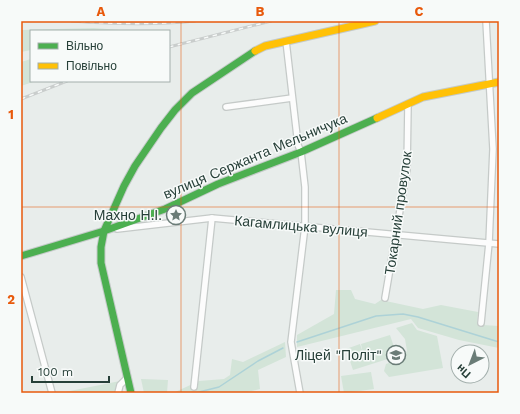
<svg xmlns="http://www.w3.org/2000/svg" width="520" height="414" font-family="'Work Sans',sans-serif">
	<rect width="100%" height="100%" fill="#e8edeb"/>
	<!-- green -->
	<g fill="#d3e4d8">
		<path d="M94 28 134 31H31V50L21 52V30Z"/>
		<path d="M31 59V81H36L21 86V62Z"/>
		<path d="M336 290H351L355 299 375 304 381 300 423 309 441 305 478 312 477 322 483 325 499 326V348L459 340 418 328 411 319 297 347V335L334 314Z"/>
		<path d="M412 323 417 330 437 336 443 368 389 377 384 371 386 364 402 358 407 351 405 339 396 328Z"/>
		<path d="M390 335 397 356 353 370 346 349 360 344 363 353 361 344Z"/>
		<path d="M285 342 286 357 258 370 260 389 243 393H173L199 381 224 379 230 375 232 359 243 362Z"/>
		<path d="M371 372 374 389 344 393 341 376Z"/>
		<path d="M141 379 168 380 167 393H144Z"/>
		<path d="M120 381 123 393H60Z"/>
	</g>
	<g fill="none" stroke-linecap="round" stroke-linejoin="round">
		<!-- stream -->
		<g stroke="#add2d7" stroke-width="1.5">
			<path d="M297 342 376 316 403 314 418 317 499 342"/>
			<path d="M195 393 219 387 258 361 283 348"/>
		</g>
		<!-- street casing -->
		<g stroke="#c5cac8" stroke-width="8">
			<g id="street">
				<path d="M286 41 298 145 301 152 305 187V226L291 342 300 393"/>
				<path d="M226 107 292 98"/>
				<path d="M117 229 212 218 499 244"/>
				<path d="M21 277 52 393"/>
				<path d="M385 298 407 169 408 104"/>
				<path d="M481 323 489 243 493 149 486 21"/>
				<path d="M194 387 212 218"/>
				<path d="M118 393 120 385 127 378"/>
			</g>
		</g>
		<!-- fast casing -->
		<g stroke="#c4cac8" stroke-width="9">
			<g id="fast">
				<path d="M21 256 104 231 165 209 218 184 301 152 377 118"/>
				<path d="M131 393 101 263V247L104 231 124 186 135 166 161 128 175 110 192 93 255 51"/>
			</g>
		</g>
		<!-- slow casing -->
		<g stroke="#c4cac8" stroke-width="9">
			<g id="slow">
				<path d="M255 51 265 46 375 21"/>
				<path d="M377 118 423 97 499 82"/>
			</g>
		</g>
		<!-- street -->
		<use href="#street" stroke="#fcfcfc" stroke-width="5.5"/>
		<!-- fast -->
		<use href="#fast" stroke="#4caf50" stroke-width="7"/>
		<!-- slow -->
		<use href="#slow" stroke="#ffc107" stroke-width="7"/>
		<!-- rail casing -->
		<g stroke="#c9cdcc" stroke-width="3">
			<g id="rail">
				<path d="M72 21C112 24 155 25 195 21"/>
				<path d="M169 47 271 21"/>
				<path d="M21 99 67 81"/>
			</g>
		</g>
		<!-- rail -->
		<use href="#rail" stroke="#f7faf9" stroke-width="1.5" stroke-dasharray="4.5" stroke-linecap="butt"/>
	</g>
	<!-- grid -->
	<path fill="none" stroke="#e8590c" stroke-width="1" stroke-opacity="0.55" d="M181 21V393M339 21V393M21 207H499"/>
	<!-- icons -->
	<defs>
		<g id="sight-ring" transform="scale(1)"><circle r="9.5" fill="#f7faf9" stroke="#6a7c77" stroke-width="1.5"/><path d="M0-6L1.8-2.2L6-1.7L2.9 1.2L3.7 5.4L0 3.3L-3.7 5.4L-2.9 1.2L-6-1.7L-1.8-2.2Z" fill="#6a7c77"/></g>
		<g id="school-ring" transform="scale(1)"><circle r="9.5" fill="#f7faf9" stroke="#6a7c77" stroke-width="1.5"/><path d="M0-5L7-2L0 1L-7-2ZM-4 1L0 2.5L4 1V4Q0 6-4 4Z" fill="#6a7c77"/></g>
	</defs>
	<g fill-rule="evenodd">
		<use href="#sight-ring" x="176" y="215"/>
		<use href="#school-ring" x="396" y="355"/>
	</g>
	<g text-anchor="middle" stroke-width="3" stroke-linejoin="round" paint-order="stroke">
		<!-- street labels -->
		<g font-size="14" fill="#263f38" stroke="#f7faf9">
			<text transform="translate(255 156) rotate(-23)" y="5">вулиця Сержанта Мельничука</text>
			<text transform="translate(398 213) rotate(-82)" y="5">Токарний провулок</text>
			<text transform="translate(301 226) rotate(5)" y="5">Кагамлицька вулиця</text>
		</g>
		<!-- poi labels -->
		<g font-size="14" fill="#263f38" stroke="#f7faf9" text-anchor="end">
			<text x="162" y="220">Махно Н.І.</text>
			<text x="382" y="360">Ліцей "Політ"</text>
		</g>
	</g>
	<!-- border -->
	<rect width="520" height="414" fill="none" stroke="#f7faf9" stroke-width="44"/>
	<!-- legend -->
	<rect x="30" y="30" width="140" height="52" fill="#f7faf9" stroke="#a3afac"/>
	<rect x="38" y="43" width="20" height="6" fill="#4caf50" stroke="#a3afac"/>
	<text x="66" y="50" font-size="12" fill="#263f38">Вільно</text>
	<rect x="38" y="63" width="20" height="6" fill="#ffc107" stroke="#a3afac"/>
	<text x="66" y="70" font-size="12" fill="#263f38">Повільно</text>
	<!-- north arrow -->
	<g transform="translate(470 364) rotate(222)"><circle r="19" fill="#f7faf9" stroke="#a3afac"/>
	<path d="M0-3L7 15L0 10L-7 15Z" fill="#6a7c77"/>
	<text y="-6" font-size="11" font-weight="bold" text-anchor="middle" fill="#263f38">Пн</text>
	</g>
	<!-- scale -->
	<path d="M32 376v6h77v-6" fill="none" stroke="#263f38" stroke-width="2"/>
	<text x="38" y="376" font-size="12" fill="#263f38" stroke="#f7faf9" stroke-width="3" paint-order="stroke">100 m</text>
	<rect x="22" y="22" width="476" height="370" fill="none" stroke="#e8590c" stroke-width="1.5"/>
	<g font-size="13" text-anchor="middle" font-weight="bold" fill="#e8590c">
		<text x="101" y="16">A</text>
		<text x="260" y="16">B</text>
		<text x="419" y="16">C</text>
		<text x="11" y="119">1</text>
		<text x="11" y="304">2</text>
	</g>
</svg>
